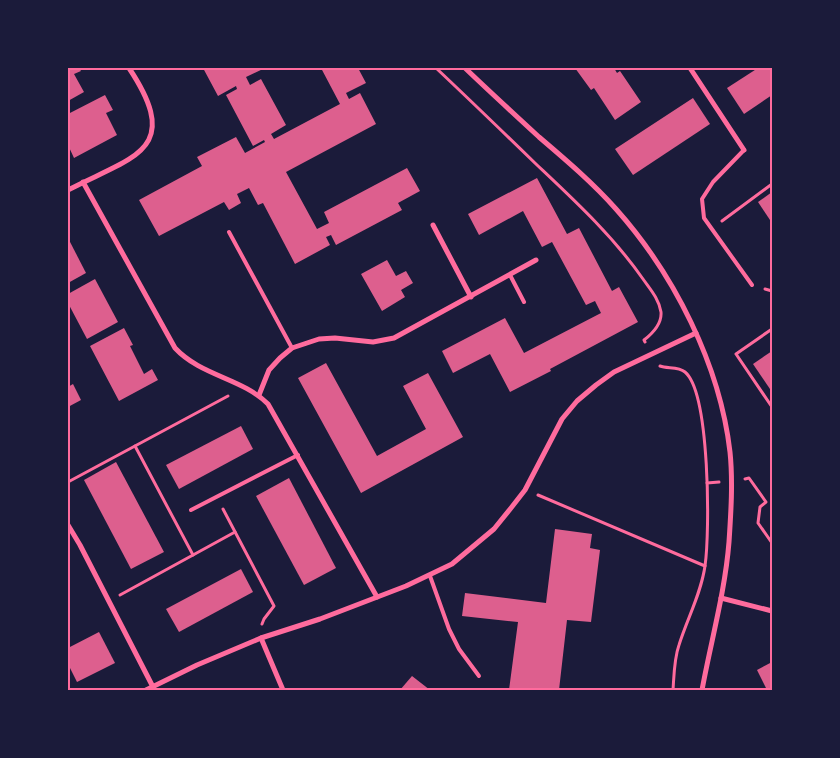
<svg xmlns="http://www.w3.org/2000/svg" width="840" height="758" font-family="'DM Sans',sans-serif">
	<rect width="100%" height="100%" fill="#1b1b3a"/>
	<!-- building -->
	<g fill="#dd5f8e">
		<path d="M68 68H79L81 71 74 74 84 92 68 101Z"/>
		<path d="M203 68H265L246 77 250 85 261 79 286 125 271 134 274 139 340 104 321 68H358L366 83 346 93 349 99 360 93 376 124 286 172 317 229 329 223 324 212 407 168 420 191 398 203 402 210 336 245 331 235 326 237 330 245 295 264 263 203 258 205 249 188 237 194 241 203 229 210 224 202 159 236 139 200 202 166 197 157 236 137 245 153 265 142 264 140 253 146 226 95 237 89 236 86 218 96Z"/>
		<path d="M575 68H614L617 73 620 71 641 102 615 120 594 88 591 90Z"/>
		<path d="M758 68H772V95L744 114 727 88Z"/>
		<path d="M105 95 113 110 106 113 117 135 74 158 68 145V114Z"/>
		<path d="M693 98 710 124 633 175 615 149Z"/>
		<path d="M537 178 567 234 579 228 612 291 619 287 638 322 550 369 551 371 510 392 490 354 453 373 442 351 505 318 524 353 601 313 595 301 586 305 552 242 542 247 523 211 479 235 468 214Z"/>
		<path d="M772 192V223L758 202Z"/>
		<path d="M68 238 86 273 68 283Z"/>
		<path d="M387 260 396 276 406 271 413 283 401 290 405 297 382 311 361 274Z"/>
		<path d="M95 279 118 322 87 339 68 303V294Z"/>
		<path d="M124 328 133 345 130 346 144 374 152 369 158 380 119 401 90 346Z"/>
		<path d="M772 351V392L753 364Z"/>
		<path d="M326 363 377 456 426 429 403 386 428 373 463 437 361 493 298 378Z"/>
		<path d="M73 384 81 400 68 407V387Z"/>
		<path d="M241 426 253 449 179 489 166 465Z"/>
		<path d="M116 462 164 552 131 569 84 480Z"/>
		<path d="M289 478 336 568 304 585 256 496Z"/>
		<path d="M555 529 592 534 590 548 600 550 591 622 567 620 559 690H509L518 622 462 616 465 593 546 603Z"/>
		<path d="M241 569 253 592 179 632 166 609Z"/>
		<path d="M99 632 115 663 77 682 68 664V648Z"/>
		<path d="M772 662V690H767L757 670Z"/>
		<path d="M412 676 430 690H400Z"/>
	</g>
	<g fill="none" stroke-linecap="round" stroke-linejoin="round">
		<!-- path -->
		<g stroke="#ff6b9d" stroke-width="3">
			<path d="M436 68C470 100 503 132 537 165 574 200 613 236 643 279 650 289 659 299 661 312 662 324 653 333 644 340L645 342"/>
			<path d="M722 221 772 184"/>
			<path d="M765 289 772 291"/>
			<path d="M772 329 736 354 772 407"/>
			<path d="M660 366C667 369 678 366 685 372 710 393 710 532 705 566 701 594 687 619 679 645 674 659 674 676 673 690"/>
			<path d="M135 446 193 555"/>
			<path d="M745 479 749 478 766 502 760 507 758 523 772 543"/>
			<path d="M68 482 228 396"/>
			<path d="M707 483 719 482"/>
			<path d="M538 495 705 566"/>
			<path d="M223 509 274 606 264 619 262 624"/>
			<path d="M120 595 235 532"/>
		</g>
		<!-- service -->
		<g stroke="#ff6b9d" stroke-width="4">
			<path d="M744 150 713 182 702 199 704 218 752 285"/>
			<path d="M229 232 292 348"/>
			<path d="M510 275 524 302"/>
			<path d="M191 510 298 455"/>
			<path d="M430 576 449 629 459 649 479 676"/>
		</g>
		<!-- minor -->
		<g stroke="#ff6b9d" stroke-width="5">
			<path d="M465 68C489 91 514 114 539 137 566 160 593 183 616 209 674 274 720 365 730 452 733 481 731 512 729 542 725 592 711 641 702 690"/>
			<path d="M690 68 744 150"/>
			<path d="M83 182 175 348C201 376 242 378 268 404L377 597"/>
			<path d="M68 190C133 156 184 151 129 68"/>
			<path d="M433 225 471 297"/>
			<path d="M259 395 269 370 280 358 292 348 319 339 335 338 373 342 394 338 536 260"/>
			<path d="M68 525 80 545 153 687"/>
			<path d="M721 598 772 611"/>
			<path d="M261 638 283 690"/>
			<path d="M146 690 197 665 261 638 320 619 406 586 452 564 494 529 511 508 525 490 562 419 577 401 596 385 614 372 696 333"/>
		</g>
	</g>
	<!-- border -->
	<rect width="840" height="758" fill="none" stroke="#1b1b3a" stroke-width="138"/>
	<rect x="69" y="69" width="702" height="620" fill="none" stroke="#ff6b9d" stroke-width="2"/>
</svg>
